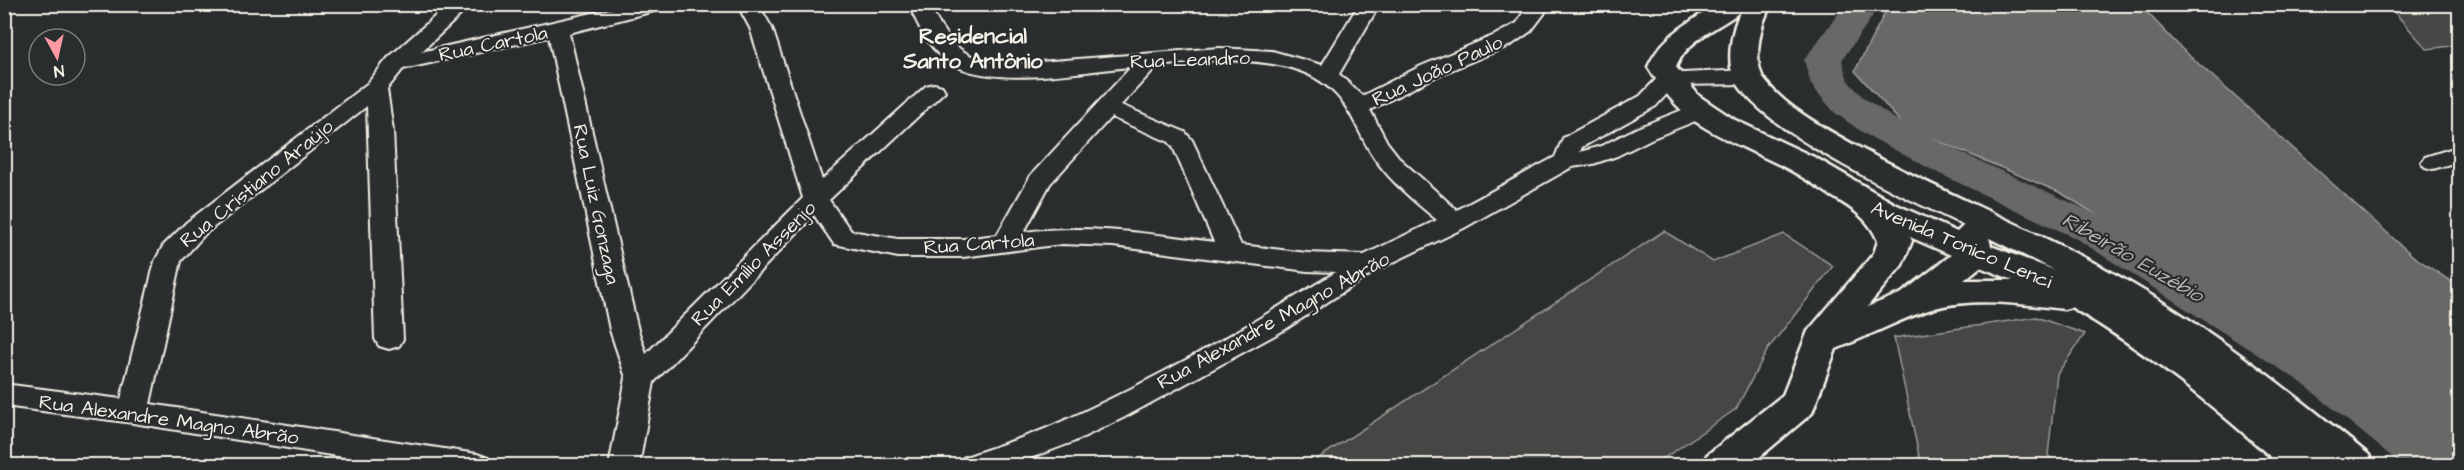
<svg xmlns="http://www.w3.org/2000/svg" width="2464" height="470" font-family="'Architects Daughter',sans-serif">
	<rect width="100%" height="100%" fill="#2a2d2e"/>
	<filter id="ink" filterUnits="userSpaceOnUse"><feTurbulence type="fractalNoise" baseFrequency=".0167" numOctaves="2"/><feDisplacementMap in="SourceGraphic" scale="12" xChannelSelector="R" yChannelSelector="G"/><feConvolveMatrix kernelMatrix="1 2 1 2 8 2 1 2 1" color-interpolation-filters="sRGB"/></filter>
	<g filter="url(#ink)">
		<!-- green -->
		<g fill="#444645" stroke="#9c9c96" stroke-width="1.5">
			<path d="M2388 5H2459V45L2427 49Z"/>
			<path d="M1664 231 1713 262 1784 234 1833 266 1768 349 1736 409 1654 465H1308Z"/>
			<path d="M2036 317 2085 334 2057 374 2048 455 2057 465H1921L1894 338Z"/>
		</g>
		<!-- water -->
		<path fill="#676866" stroke="#9f9f9a" stroke-width="1.5" d="M1889 5H2140L2181 48 2413 256 2459 287V457L2278 326 2061 193 1905 127 1855 71Z"/>
		<g fill="none" stroke-linecap="round" stroke-linejoin="round">
			<!-- river -->
			<path fill="#676866" fill-rule="evenodd" d="M1842 4H1877L1872 17 1842 60 1848 81 1863 97 1893 118 1964 154 2107 219 2336 357 2457 452 2460 466H2403L2302 383 2077 239 1936 172 1865 134 1835 113 1817 92 1811 84 1804 60 1838 14Z"/>
			<!-- street casing -->
			<g stroke="#f4f1e8" stroke-width="4">
				<g id="street">
					<path d="M449 4H472L421 52 632 4H669L666 8 569 33 638 330 646 354 803 198 750 28 737 4H758L772 28 822 180 926 86 934 84 942 86 945 91 829 200 851 231 898 239H963L997 235 1031 175 1131 67C1081 71 985 91 944 59 927 45 917 24 909 4H929C952 54 972 65 1026 63L1219 48 1272 51 1322 65 1359 4H1380L1339 74 1362 96 1421 66 1495 35 1517 23 1528 4H1548L1544 14 1531 31 1511 45 1437 76 1370 110 1387 142 1401 160 1457 210 1555 157 1563 138 1640 96 1661 74 1748 70 1756 72 1759 77 1756 82 1748 84 1675 85 1656 106 1582 147 1580 152 1601 146 1637 128 1692 106 1700 104 1708 106 1711 111 1708 116 1653 138 1617 156 1593 164 1572 167 1464 228 1377 270 1284 330 1123 418 1073 442 1009 466H959L963 458C993 447 1025 438 1054 425 1152 382 1246 328 1336 272L1307 271 1113 246 1062 244 963 257H898L834 244 814 215 654 382 639 466H609L626 378 610 330 549 37 403 69 387 89 393 131 403 339 399 346 389 349 379 346 375 339 367 106 205 234 181 261 150 404 477 454 488 458 492 466H399L133 423 4 406V384L121 399 155 261 163 246 187 222 368 83 388 58ZM1219 60C1262 61 1312 63 1341 100 1355 118 1362 141 1375 159 1392 183 1415 202 1437 220L1364 255 1307 253 1241 245 1192 140 1185 132 1121 105 1157 66ZM1111 117 1169 142 1173 147 1214 242C1150 234 1088 224 1024 232L1050 184Z"/>
					<path d="M2460 146V161L2433 169 2425 167 2421 162 2425 157Z"/>
				</g>
			</g>
			<!-- secondary casing -->
			<g stroke="#f4f1e8" stroke-width="5">
				<path id="secondary" d="M1716 4H1772C1760 22 1751 64 1766 82 1789 110 1826 129 1858 147 1936 190 2020 223 2098 265 2196 317 2283 385 2369 455L2374 466H2281C2215 407 2148 352 2071 307L2064 309C2022 304 1976 297 1935 308 1901 318 1869 336 1836 349L1812 413 1749 466H1702L1707 455 1783 395 1808 331 1874 253 1878 241C1868 217 1851 208 1830 195 1812 183 1794 171 1774 162 1748 149 1720 138 1696 122 1675 107 1661 88 1648 67 1662 35 1689 24 1716 4ZM1741 11C1732 27 1726 60 1734 78 1761 132 1907 198 1964 225L1957 232 1895 204 1816 158 1735 120 1699 96 1676 67C1687 39 1718 29 1741 11ZM1910 237 1951 255 1902 293 1867 307 1902 265 1912 241ZM1989 238 2054 270 1991 246ZM1980 267 2013 280H1964Z"/>
			</g>
			<!-- street -->
			<use href="#street" fill="#2a2d2e" fill-rule="evenodd"/>
			<!-- secondary -->
			<use href="#secondary" fill="#2a2d2e" fill-rule="evenodd"/>
		</g>
	</g>
	<g text-anchor="middle" stroke-width="4.5" stroke-linejoin="round" paint-order="stroke">
		<!-- street labels -->
		<g font-size="20" fill="#f4f1e8" stroke="#2a2d2e">
			<text transform="translate(493 43) rotate(-12)" y="7">Rua Cartola</text>
			<text transform="translate(1190 59) rotate(-2)" y="7">Rua Leandro</text>
			<text transform="translate(1437 70) rotate(-25)" y="7">Rua João Paulo</text>
			<text transform="translate(256 183) rotate(-39)" y="7">Rua Cristiano Araújo</text>
			<text transform="translate(597 204) rotate(78)" y="7">Rua Luiz Gonzaga</text>
			<text transform="translate(979 243) rotate(-4)" y="7">Rua Cartola</text>
			<text transform="translate(1962 244) rotate(23)" y="7">Avenida Tonico Lenci</text>
			<text transform="translate(753 263) rotate(-45)" y="7">Rua Emílio Assenjo</text>
			<text transform="translate(1273 320) rotate(-29)" y="7">Rua Alexandre Magno Abrão</text>
			<text transform="translate(169 419) rotate(8)" y="7">Rua Alexandre Magno Abrão</text>
		</g>
		<!-- water labels -->
		<g font-size="21" font-style="italic" fill="#b5b3ae" stroke="#2a2d2e">
			<text transform="translate(2133 257) rotate(30)" y="7">Ribeirão Euzébio</text>
		</g>
		<!-- quarter labels -->
		<g font-size="22" font-weight="bold" fill="#f4f1e8" stroke="#2a2d2e">
			<text x="973" y="43">Residencial<tspan x="973" dy="25">Santo Antônio</tspan></text>
		</g>
	</g>
	<!-- margin -->
	<rect width="2464" height="470" fill="none" stroke="#2a2d2e" stroke-width="24"/>
	<rect x="12" y="12" width="2440" height="446" fill="none" stroke="#f4f1e8" stroke-width="2" filter="url(#ink)"/>
	<!-- north arrow -->
	<g transform="translate(57 57) rotate(172)"><circle r="28" fill="#2a2d2e" stroke="#7b7b78" stroke-width="1.5"/>
	<path d="M0-4.5L10 22L0 15L-10 22Z" fill="#ff9aa2"/>
	<text y="-9" font-size="16" font-weight="bold" text-anchor="middle" fill="#f4f1e8">N</text>
	</g>
</svg>
